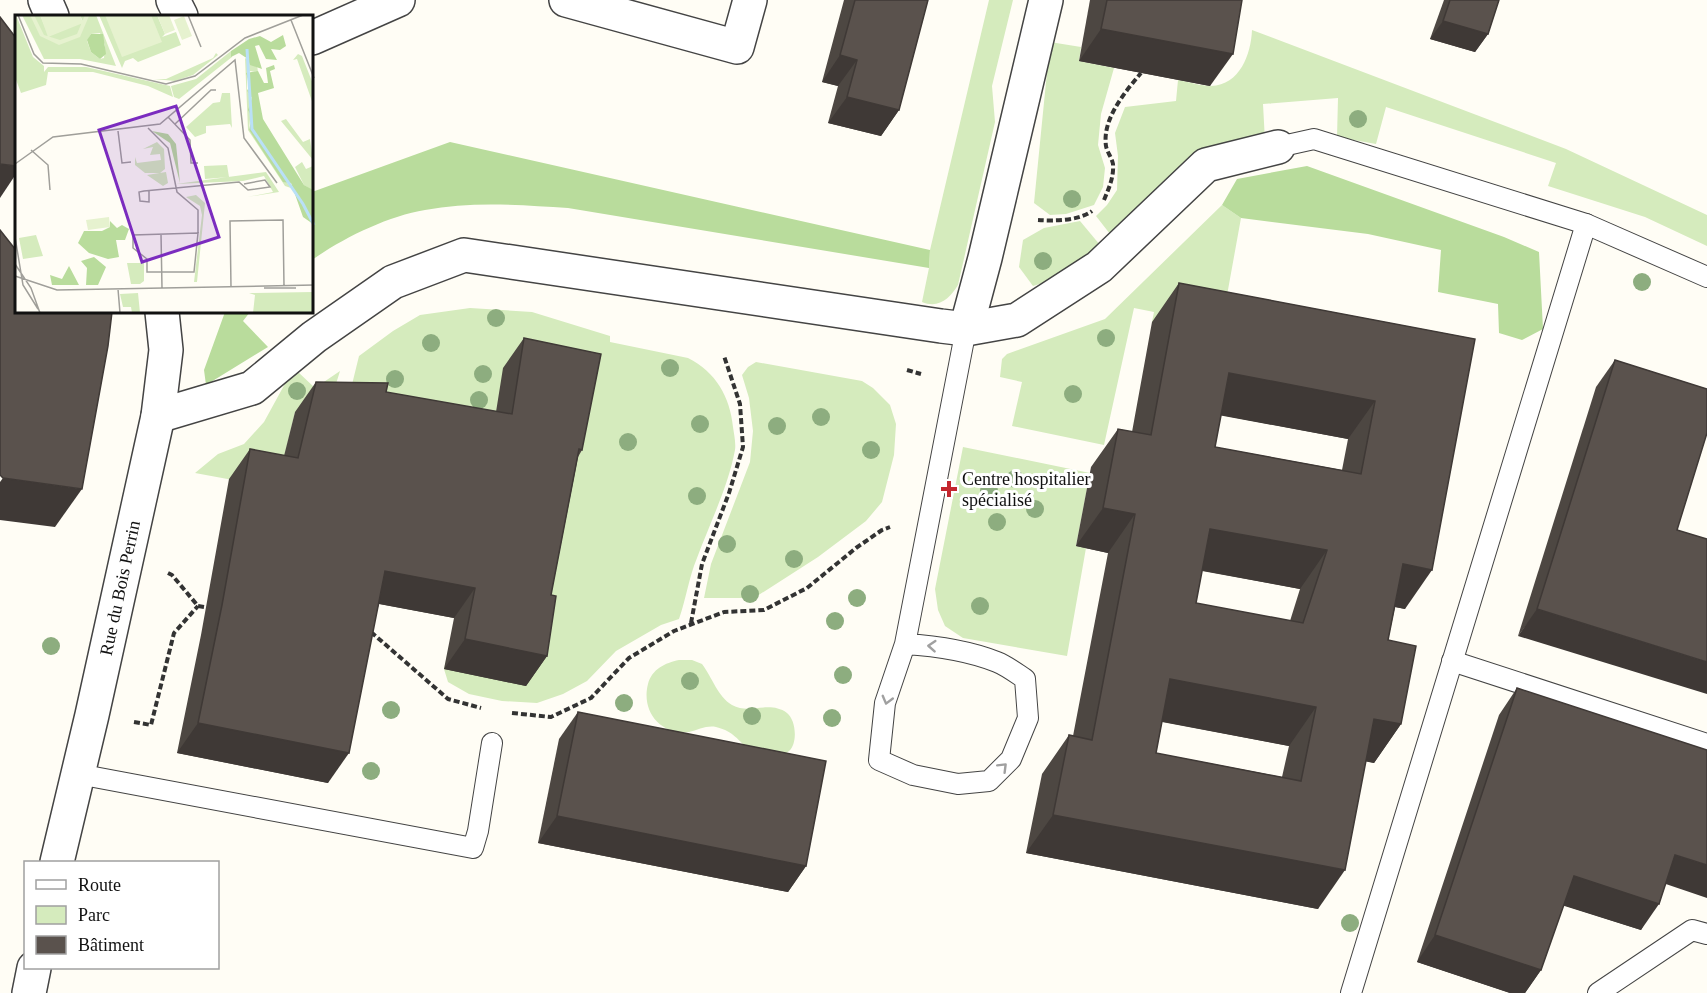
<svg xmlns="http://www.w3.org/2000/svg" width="1707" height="993" font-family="'Times New Roman',serif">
	<rect width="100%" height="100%" fill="#fffdf5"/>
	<!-- green -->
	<g fill="#d5ebbd">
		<path d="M989 0H1013L992 86 995 122 958 285C950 298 939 309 922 302L929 268 930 250Z"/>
		<path d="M1252 30 1566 149 1707 215V246L1645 217 1548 186 1556 163 1386 107 1376 144 1337 137 1338 98 1263 104 1265 141 1110 234 1096 216 1107 205 1117 190 1118 156 1115 133 1125 107 1176 101 1178 80C1189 82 1201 86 1211 86 1240 85 1251 54 1252 30Z"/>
		<path d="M1050 42 1081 47 1079 61 1114 68 1101 114 1098 145 1105 168 1103 187 1094 205 1066 214 1050 215 1034 203Z"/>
		<path d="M1222 205 1241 218 1220 334 1152 322 1154 312 1134 308 1104 445 1012 426 1022 382 1000 377 1002 359 1007 354 1105 319Z"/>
		<path d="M1080 221 1100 245 1075 273 1033 286 1019 267 1023 240 1044 228Z"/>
		<path d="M470 308 532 312 610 336V342L688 358C716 372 730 397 733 427 734 434 736 443 735 450 728 487 710 523 697 558 689 577 686 599 679 619L661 625 616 651 587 681 563 694 537 703 502 701 469 694 448 682 444 669 483 490 345 413 359 356 393 331 420 315Z"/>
		<path d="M756 362 862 381 873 388 890 405 896 424 894 455 882 502 866 521 818 557 754 598H704L711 564 750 462 753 431 749 398 742 375 748 367Z"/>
		<path d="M297 371 315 388 340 371 327 413 295 412 277 488 195 473 218 454 244 444 264 422 287 380Z"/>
		<path d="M963 447 1090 473 1076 546 1086 548 1067 656 963 638 945 626 938 610 935 589Z"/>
		<path d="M679 660H692L702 664C712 677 718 697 732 705 750 715 769 700 787 713 796 720 798 743 789 751 786 754 781 756 777 758 769 756 757 755 750 750 737 740 735 732 716 727 707 725 698 730 689 732 660 735 641 711 648 684 652 669 665 663 679 660Z"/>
	</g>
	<!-- forest -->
	<g fill="#b9dc9c">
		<path d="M450 142 930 250 929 268 568 208C521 205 472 201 425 210 388 216 343 238 312 260V192Z"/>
		<path d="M1307 166 1504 237 1539 252 1543 329 1522 340 1499 333 1498 304 1438 292 1441 250 1368 234 1241 218 1222 205 1237 179Z"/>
		<path d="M225 312H250L243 321 268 347 206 385 204 370Z"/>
	</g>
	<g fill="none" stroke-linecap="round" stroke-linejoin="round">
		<!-- lane casing -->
		<g stroke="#444" stroke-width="22">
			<g id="lane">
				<path d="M1278 147 1314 139 1586 224"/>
				<path d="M905 644C937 646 967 650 997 662 1007 666 1016 673 1025 679L1028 718 1011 759 989 781 958 784 913 775 879 760 885 703 905 644 966 329"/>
				<path d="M1452 661 1707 744"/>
				<path d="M78 774 473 848 478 831 492 743"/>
				<path d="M1351 993 1586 224 1707 277"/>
				<path d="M1598 993 1692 930 1707 934"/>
			</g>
		</g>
		<!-- street casing -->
		<g stroke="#444" stroke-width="36">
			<g id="street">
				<path d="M45 0 52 16"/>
				<path d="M173 0 181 16"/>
				<path d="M566 0 737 47 750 0"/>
				<path d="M312 38 398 0"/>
				<path d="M966 329 985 258 1046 0"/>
				<path d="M158 416 252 388 314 337 393 282 464 255 941 326 966 329 1017 320 1099 267 1206 165 1278 147"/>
				<path d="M57 862 92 715 158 416 166 350 162 312"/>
				<path d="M29 993 34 968"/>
			</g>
		</g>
		<!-- path -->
		<g stroke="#333" stroke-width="4" stroke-dasharray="6 3" stroke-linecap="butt">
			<path d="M1104 200C1109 188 1114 177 1113 164 1112 158 1107 152 1106 146 1102 119 1125 92 1141 73"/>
			<path d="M1038 220C1054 221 1079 221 1092 211"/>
			<path d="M907 370 921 374"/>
			<path d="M168 573 172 575 198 606 211 608"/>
			<path d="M691 623 702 564 729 493 743 447 740 404 724 356"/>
			<path d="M371 632 448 699 481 708"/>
			<path d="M512 713 551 717 591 698 629 658 674 631 724 612 764 610 807 588 856 548 882 530 890 527"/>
			<path d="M134 722 151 725 174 633 198 606"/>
		</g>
		<!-- lane -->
		<use href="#lane" stroke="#fff" stroke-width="20"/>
		<!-- street -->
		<use href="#street" stroke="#fff" stroke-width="33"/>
	</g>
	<!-- trees -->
	<g fill="#8dad7f">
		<circle cx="1358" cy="119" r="9"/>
		<circle cx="1072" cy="199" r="9"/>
		<circle cx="1043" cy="261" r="9"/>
		<circle cx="1642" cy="282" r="9"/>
		<circle cx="496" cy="318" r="9"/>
		<circle cx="1106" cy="338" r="9"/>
		<circle cx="431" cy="343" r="9"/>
		<circle cx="670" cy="368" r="9"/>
		<circle cx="483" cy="374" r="9"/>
		<circle cx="395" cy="379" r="9"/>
		<circle cx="297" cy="391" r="9"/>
		<circle cx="1073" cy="394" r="9"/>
		<circle cx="479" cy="400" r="9"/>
		<circle cx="821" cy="417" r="9"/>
		<circle cx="700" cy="424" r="9"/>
		<circle cx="777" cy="426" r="9"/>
		<circle cx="628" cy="442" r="9"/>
		<circle cx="871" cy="450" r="9"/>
		<circle cx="1015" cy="479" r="9"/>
		<circle cx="989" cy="491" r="9"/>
		<circle cx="697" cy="496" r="9"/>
		<circle cx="1035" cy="509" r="9"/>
		<circle cx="997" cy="522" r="9"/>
		<circle cx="727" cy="544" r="9"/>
		<circle cx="794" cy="559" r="9"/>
		<circle cx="750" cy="594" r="9"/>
		<circle cx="857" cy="598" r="9"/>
		<circle cx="980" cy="606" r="9"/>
		<circle cx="835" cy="621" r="9"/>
		<circle cx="51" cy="646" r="9"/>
		<circle cx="843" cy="675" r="9"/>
		<circle cx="690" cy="681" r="9"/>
		<circle cx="624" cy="703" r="9"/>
		<circle cx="391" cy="710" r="9"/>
		<circle cx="752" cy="716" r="9"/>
		<circle cx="832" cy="718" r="9"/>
		<circle cx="371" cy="771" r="9"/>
		<circle cx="1350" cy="923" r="9"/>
	</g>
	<!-- wall -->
	<g fill="#4d4742" fill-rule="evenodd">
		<path d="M844 0H928L899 110 881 136 828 123 838 86 822 82Z"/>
		<path d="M1090 0H1242L1210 86 1079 61Z"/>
		<path d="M1444 0H1499L1488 34 1475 52 1430 39Z"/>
		<path d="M1179 283 1475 339 1405 609 1395 607 1388 640 1401 724 1374 763 1366 761 1318 909 1026 853 1042 774 1069 735 1073 736 1108 553 1076 546 1091 467 1118 429 1132 432 1152 322ZM1221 415 1348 439 1342 470 1215 447ZM1202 571 1300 589 1290 621 1196 603ZM1162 722 1289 746 1282 777 1156 753Z"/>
		<path d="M524 338 582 450 578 457 551 595 547 656 526 686 444 669 454 618 379 604 328 783 177 753 201 635 229 479 250 449 284 456 295 412 316 382 386 392 496 412 503 368Z"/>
		<path d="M1615 360 1707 389 1518 636 1596 387Z"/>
		<path d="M1517 688 1666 884 1641 930 1563 905 1541 970 1525 993H1510L1417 962 1499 715Z"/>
		<path d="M578 712 806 866 788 892 538 843 559 739Z"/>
	</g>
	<!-- shaded-wall -->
	<g fill="#3f3936">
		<path d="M1443 21 1488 34 1475 52 1430 39Z"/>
		<path d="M1101 29 1233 54 1210 86 1079 61Z"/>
		<path d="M840 55 857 60 838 86 822 82Z"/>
		<path d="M847 97 899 110 881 136 828 123Z"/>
		<path d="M0 164 16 166V174L0 198Z"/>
		<path d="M1229 373 1375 401 1348 439 1202 412Z"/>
		<path d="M3 478 82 489 55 527 0 520V482Z"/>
		<path d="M1103 508 1135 514 1108 553 1076 546Z"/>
		<path d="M1210 529 1327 550 1300 589 1183 567Z"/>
		<path d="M1403 564 1432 570 1405 609 1376 603Z"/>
		<path d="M385 571 475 588 454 618 364 601Z"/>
		<path d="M1537 609 1707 662V694L1518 636Z"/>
		<path d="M465 639 547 656 526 686 444 669Z"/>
		<path d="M1170 679 1316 707 1289 746 1143 718Z"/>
		<path d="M1374 719 1401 724 1374 763 1347 758Z"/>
		<path d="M198 723 349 753 328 783 177 753Z"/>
		<path d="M1053 815 1345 870 1318 909 1026 853Z"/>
		<path d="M557 816 806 866 788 892 538 843Z"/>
		<path d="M1675 855 1707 865V898L1657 881Z"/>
		<path d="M1574 876 1659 904 1641 930 1555 903Z"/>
		<path d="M1435 935 1541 970 1525 993H1510L1417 962Z"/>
	</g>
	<!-- building -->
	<g fill="#5a524d" stroke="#3f3936" stroke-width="1.5" fill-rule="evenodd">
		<path d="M855 0H928L899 110 847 97 857 60 840 55Z"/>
		<path d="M1107 0H1242L1233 54 1101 29Z"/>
		<path d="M1450 0H1499L1488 34 1443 21Z"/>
		<path d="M0 17 16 38V166L0 164Z"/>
		<path d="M0 230 15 249H16V312H112L108 346 82 489 3 478 0 475Z"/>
		<path d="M1179 283 1475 339 1432 570 1403 564 1388 640 1416 646 1401 724 1374 719 1345 870 1053 815 1069 735 1092 740 1135 514 1103 508 1118 429 1151 435ZM1229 373 1375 401 1361 474 1215 447ZM1210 529 1327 550 1303 623 1196 603ZM1170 679 1316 707 1301 781 1156 753Z"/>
		<path d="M524 338 601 354 582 450 579 449 551 595 556 596 547 656 465 639 475 588 385 571 349 753 198 723 222 605 250 449 298 458 316 382 388 383 386 392 512 414Z"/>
		<path d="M1615 360 1707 389V433L1677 530 1707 539V662L1537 609Z"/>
		<path d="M1517 688 1707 750V865L1675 855 1659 904 1574 876 1541 970 1435 935Z"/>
		<path d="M578 712 826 761 806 866 557 816Z"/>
	</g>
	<!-- one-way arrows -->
	<defs><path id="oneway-chevron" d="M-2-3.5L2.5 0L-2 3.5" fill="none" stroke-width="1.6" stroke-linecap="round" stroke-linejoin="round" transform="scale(1.5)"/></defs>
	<g stroke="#a0a0a0">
		<use href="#oneway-chevron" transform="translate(932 646) rotate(-176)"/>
		<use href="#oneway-chevron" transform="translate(887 700) rotate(105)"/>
		<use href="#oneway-chevron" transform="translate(1003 767) rotate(-45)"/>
	</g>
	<!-- markers -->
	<path fill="#c4262e" stroke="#fff" stroke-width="2" d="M946 480h6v6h6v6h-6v6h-6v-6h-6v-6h6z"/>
	<g text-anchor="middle" stroke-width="6" stroke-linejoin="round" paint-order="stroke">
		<!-- poi labels -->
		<g font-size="18" fill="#111" stroke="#fff" text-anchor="start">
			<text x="962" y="485">Centre hospitalier<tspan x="962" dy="21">spécialisé</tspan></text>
		</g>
		<!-- street labels -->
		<g font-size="18" fill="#111" stroke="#fff">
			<text transform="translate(120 588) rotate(-78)" y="6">Rue du Bois Perrin</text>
		</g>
	</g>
	<!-- overview -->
	<g transform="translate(15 15)">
		<rect width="298" height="298" fill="#fffdf5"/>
		<path d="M1 0 18 42 29 51V57L33 52H71L155 71 158 82 133 71 78 57H33L31 70 6 78 0 62ZM7 0H25L34 21 68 7 65 0H81L101 51 65 44H29ZM85 18 90 30 89 43 85 44 76 37 72 26 76 19ZM84 0H142L150 19 147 22 161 17 166 30 123 47 118 43 110 46 107 53ZM216 36 217 42 164 84 159 82 156 71 181 64ZM201 38 203 40 178 60 160 66 139 64H151L198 43ZM283 39 287 41 298 69V89L282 44 278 45ZM230 43 242 50 243 57 234 56 232 66V76L237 83 234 115 276 173 270 171 233 115ZM207 78H215L217 113 215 109 191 111V118L180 122 171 112 198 88 205 87ZM271 104 288 127 295 124 298 145 266 106ZM142 127 149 134 150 154 145 158H130L120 150V142L122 148 146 145 145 139 135 140 138 132 128 134ZM287 147 291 154 298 151V176L289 170 280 152ZM212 150 214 162 190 164 189 151ZM151 157 153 168 148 171 132 160ZM251 157 264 177 232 182 258 177 249 161 228 166 161 169ZM181 180 190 188 182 267H179L187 200 185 191 171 182ZM21 220 28 241 8 244 4 223ZM112 248H129V266L125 269H116ZM298 277V298H238L240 280 234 278ZM123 278 125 298H117L116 292H108L105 279Z" fill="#d5ebbd" fill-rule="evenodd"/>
		<path d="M88 19 91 39 85 44 76 37 72 25 76 19ZM268 20 271 31 265 35 256 34 262 45 251 44 244 30 240 31 247 54 235 50 233 44 224 38 216 42V36L234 24 245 21 256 27ZM259 50 260 54 255 56 259 73 243 78 248 104 289 170 298 175V209L288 202 276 168 268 167 234 115 237 102 233 95 237 83 232 76 235 69 231 58 243 56 249 68H253L251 53ZM137 116 153 119 161 129 165 168 155 128ZM95 206 102 213 107 210 114 214 110 225H101L104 242 93 244 74 238 63 228 69 216H87L95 212ZM79 242 91 252 83 270H71L72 253 66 246ZM54 251 64 270H37L35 260 47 264Z" fill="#b9dc9c"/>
		<path d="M15 0H19L29 20 45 25 62 19 70 0 74 1 65 22 44 30 25 21ZM25 0H65L68 8 33 22ZM90 0H136L147 27 107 42ZM142 0H154L160 15 150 19ZM169 1 177 21 167 25 159 5ZM94 202 95 212 73 215 71 205Z" fill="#e6f2cf"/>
		<path fill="none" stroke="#b9e0f7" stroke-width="3" d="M232 34 237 114 288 189 299 210"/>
		<path fill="none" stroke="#a09f9a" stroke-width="1.5" d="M3 0 19 39 28 48 66 49 151 69 180 61 230 23 288 0M173 0 186 32M276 5 299 63M153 102 175 125 176 148H183M160 109 196 75H201M133 113 153 133 162 177 183 195V218M103 116 107 148 116 147M16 135 33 150 35 175M0 149 38 122 145 109 220 45 229 123 262 168M134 176V187L125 186 124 177 129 176 224 167 233 175 255 172 250 165 229 169M183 218 179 257H132V244L118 233V220ZM146 219 147 273M0 222 8 270 23 294M0 249 16 273 25 298M0 261 42 275 299 270M216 272 215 206 268 205 269 271M249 273H281M103 274 105 298"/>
		<path fill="#7b2cbf" fill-opacity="0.15" stroke="#7b2cbf" stroke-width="3" d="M161 91 204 222 127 247 84 115Z"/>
		<rect width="298" height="298" fill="none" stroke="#111" stroke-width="3"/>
	</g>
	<!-- legend -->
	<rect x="24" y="861" width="195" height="108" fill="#ffffff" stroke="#a0a0a0" stroke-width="1.5"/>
	<rect x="36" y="880" width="30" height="9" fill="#ffffff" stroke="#a0a0a0" stroke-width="1.5"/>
	<text x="78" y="891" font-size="18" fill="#111111">Route</text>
	<rect x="36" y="906" width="30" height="18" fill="#d5ebbd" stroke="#a0a0a0" stroke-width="1.5"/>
	<text x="78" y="921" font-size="18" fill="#111111">Parc</text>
	<rect x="36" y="936" width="30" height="18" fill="#5a524d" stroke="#a0a0a0" stroke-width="1.5"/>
	<text x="78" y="951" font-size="18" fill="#111111">Bâtiment</text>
</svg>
